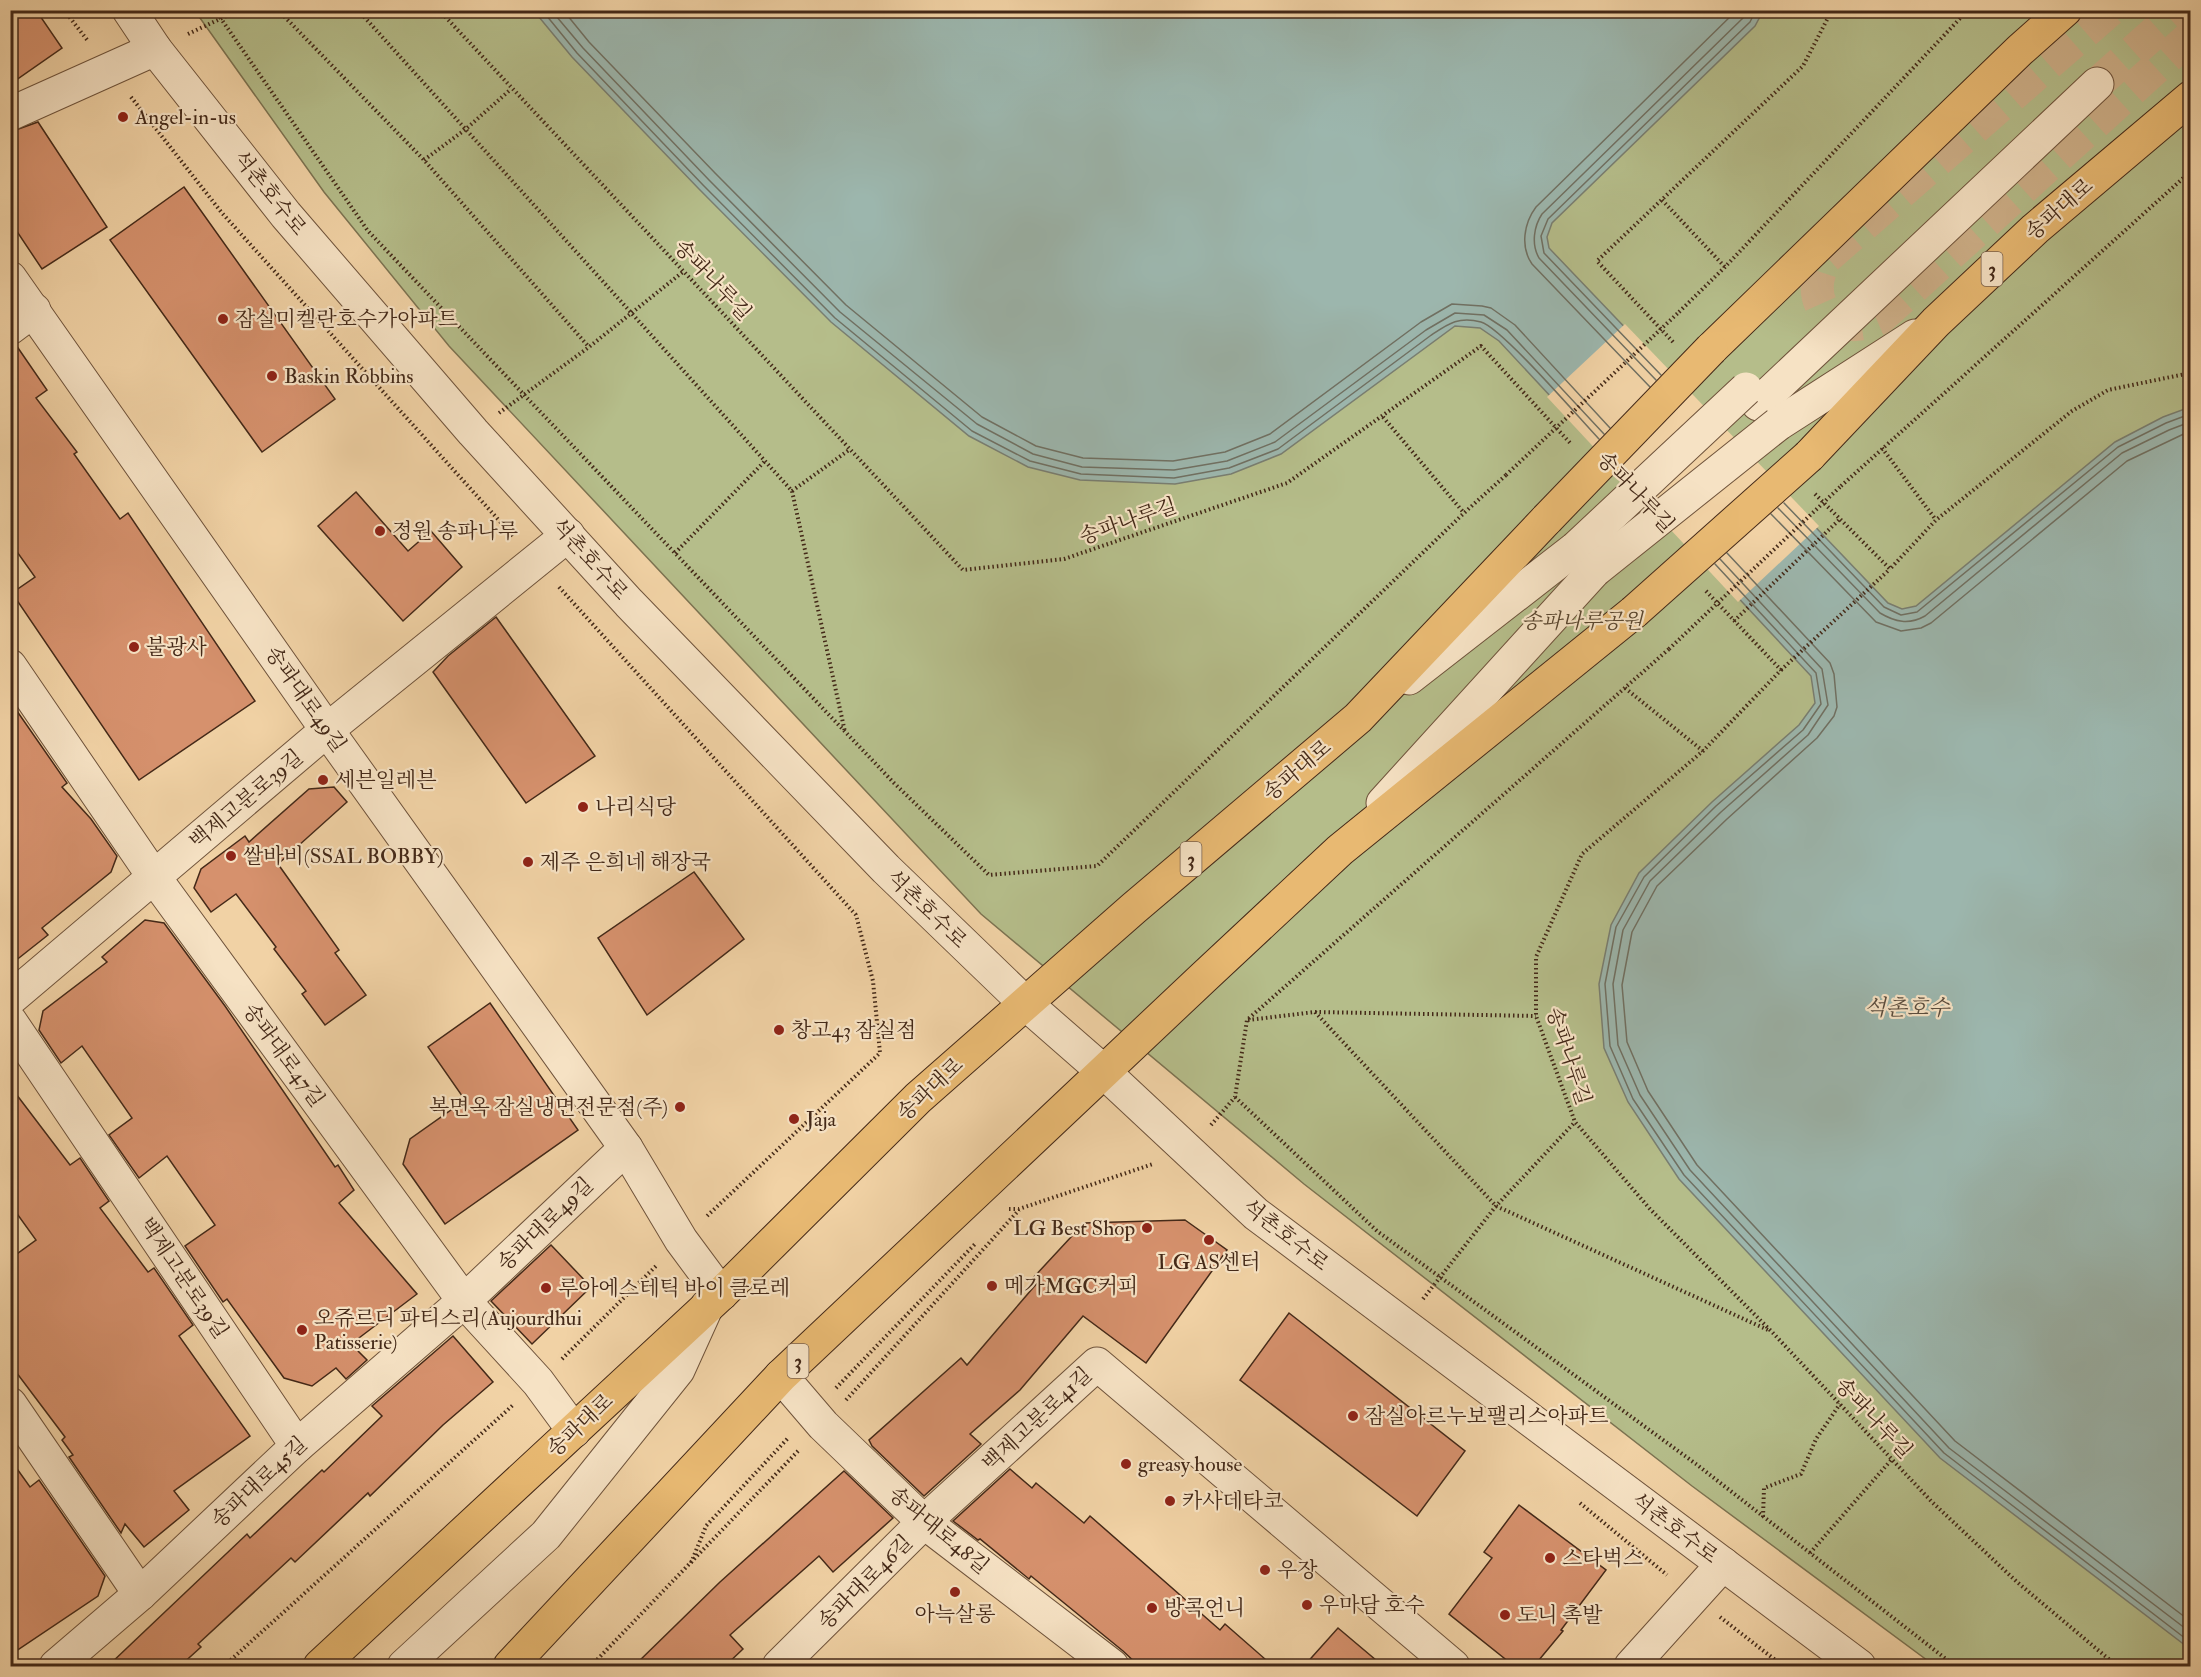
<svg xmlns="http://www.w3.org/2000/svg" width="2201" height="1677" font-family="'IM FELL Double Pica','Noto Serif KR',serif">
	<rect width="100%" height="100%" fill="#f1d2a5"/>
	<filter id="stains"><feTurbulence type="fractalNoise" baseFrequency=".00333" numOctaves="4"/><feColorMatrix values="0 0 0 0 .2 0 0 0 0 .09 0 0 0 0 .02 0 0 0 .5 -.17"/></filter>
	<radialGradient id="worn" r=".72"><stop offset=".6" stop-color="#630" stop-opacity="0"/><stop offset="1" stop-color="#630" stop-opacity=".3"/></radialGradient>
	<!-- green -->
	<path fill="#b5bd8a" stroke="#7c7351" stroke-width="1.5" d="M195 11H2190V1666H1935L1692 1486 1304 1184 981 914 449 346 324 192Z"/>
	<!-- water -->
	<path fill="#9cb6ad" stroke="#797e71" stroke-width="1.5" d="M534 11H1763L1755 26 1552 223 1547 237 1549 248 1888 603 1902 609 1916 606 2115 442 2163 417 2190 407V1649L1940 1458 1679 1179 1628 1102 1604 1048 1599 984 1611 925 1639 873 1712 802 1799 725 1815 703 1811 676 1499 341 1480 328 1455 326 1281 454 1231 474 1175 484 1080 480 1028 467 969 436 831 322 699 189 572 57Z"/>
	<!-- pier -->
	<path fill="#f1d2a5" d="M1625 324 1819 526 1738 602 1547 397Z"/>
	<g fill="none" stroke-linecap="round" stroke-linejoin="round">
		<!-- shore -->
		<g stroke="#707062" stroke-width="1.5">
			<path d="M542 10 577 53 703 185 835 318 972 431 1030 461 1081 474 1174 478 1229 468 1278 449 1430 336C1448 324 1458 316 1481 322 1502 328 1579 418 1599 439"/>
			<path d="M551 10 583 48 709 180 840 312 977 424 1033 454 1082 467 1174 470 1227 461 1275 442 1426 330 1455 313 1484 315 1507 330 1604 434"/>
			<path d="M563 10 589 42 715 173 846 305 982 417 1036 446 1083 458 1173 461 1225 452 1270 434 1421 322 1452 304 1482 306 1491 308 1515 325 1610 428"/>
			<path d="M1661 375 1544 253 1541 236 1548 219 1750 22 1756 10"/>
			<path d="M1656 380 1539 258C1531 244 1534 226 1542 214L1743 18 1747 10"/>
			<path d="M1650 387 1532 264C1520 247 1524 223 1536 207L1737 10"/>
			<path d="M1784 503 1884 607 1901 615 1917 612 2118 447 2166 423 2190 414"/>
			<path d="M1778 508 1880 613C1895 622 1909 625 1925 616L2122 453 2169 430 2190 422"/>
			<path d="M1771 514 1876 622 1901 631 1921 628 1931 623 2127 461 2190 431"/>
			<path d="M1727 553 1830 663 1834 674 1837 707 1834 716 1817 738 1727 819 1657 886 1632 932 1622 985 1627 1042 1648 1091 1697 1165 1955 1441 2190 1621"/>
			<path d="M1720 559 1822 669 1828 705 1808 735 1721 812 1650 881 1623 930 1613 984 1618 1045 1640 1095 1690 1170 1949 1448 2190 1632"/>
			<path d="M1715 564 1816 673 1821 704 1803 730 1716 806 1644 877 1616 927 1605 984 1610 1046 1633 1099 1684 1175 1944 1453 2190 1642"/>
		</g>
	</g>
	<!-- building -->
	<g fill="#d6916d" stroke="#442918" stroke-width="1.5">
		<path d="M10 10H36L62 48 12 83 17 90 10 93Z"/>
		<path d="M38 122 107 227 42 269 10 221V132Z"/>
		<path d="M184 187 335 399 262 452 110 240Z"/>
		<path d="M16 345 47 390 36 398 77 452 74 454 120 519 128 513 255 701 139 780 12 593 35 577 10 542V346Z"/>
		<path d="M356 492 408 551 431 531 462 567 403 621 318 526Z"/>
		<path d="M496 617 595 756 526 803 433 672 448 656Z"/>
		<path d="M10 701 67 783 62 787 91 819 117 856 111 872 42 928 48 935 10 965Z"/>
		<path d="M334 787 347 802 278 864 339 950 335 953 366 995 325 1025 302 994 306 991 274 949 276 947 236 894 211 912 194 888 201 869 245 836 249 842 309 789Z"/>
		<path d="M694 872 744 939 647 1015 598 938Z"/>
		<path d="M145 920 164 923 225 1006 335 1167 338 1165 354 1190 339 1203 417 1294 351 1344 367 1360 346 1379 336 1368 312 1386 284 1378 227 1299 223 1302 185 1246 215 1225 167 1156 139 1178 109 1135 132 1118 82 1046 61 1063 39 1030 43 1011 107 962 102 957Z"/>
		<path d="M490 1003 578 1130 445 1224 403 1164 410 1139 465 1100 428 1047Z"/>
		<path d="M10 1086 70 1165 80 1158 109 1201 100 1208 148 1272 154 1268 193 1325 179 1336 250 1436 174 1491 189 1510 144 1547 125 1524 121 1533 69 1457 73 1455 62 1440 65 1437 10 1364V1259L36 1240 10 1204Z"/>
		<path d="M1185 1220 1227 1250 1146 1363 1083 1316 1020 1390 970 1434 981 1444 924 1496 872 1446 869 1440 961 1358 967 1365 1038 1282 1033 1278 1084 1223Z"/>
		<path d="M551 1245 591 1287 532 1344 491 1301Z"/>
		<path d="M1289 1313 1465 1451 1417 1516 1240 1380Z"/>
		<path d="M453 1336 493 1382 443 1425 370 1496 368 1493 295 1562 291 1558 198 1644 201 1647 180 1666H108L247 1534 250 1538 322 1470 324 1472 382 1416 372 1406Z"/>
		<path d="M10 1459 30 1487 39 1480 105 1576 98 1596 10 1655Z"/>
		<path d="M1010 1469 1032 1488 1036 1483 1084 1523 1090 1516 1220 1630 1225 1624 1273 1666H1139L1123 1651 1031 1576 1029 1579 980 1539 978 1540 953 1521Z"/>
		<path d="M844 1471 893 1518 833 1572 819 1556 730 1635 743 1649 725 1666H634L720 1582Z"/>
		<path d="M1519 1505 1606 1570 1561 1630 1563 1631 1534 1666H1514L1449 1614 1492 1558 1484 1552Z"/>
		<path d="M1338 1628 1383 1666H1304Z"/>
	</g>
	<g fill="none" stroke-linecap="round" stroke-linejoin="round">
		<!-- minor-tunnel -->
		<g stroke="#ceb089" stroke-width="33" stroke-dasharray="33 16" stroke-linecap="butt">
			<path d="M2110 10 1827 257C1800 300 1833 341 1880 318L2190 37"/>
			<path d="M2097 84 2180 10"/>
		</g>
		<!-- minor casing -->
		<g stroke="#6f533b" stroke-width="35">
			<g id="minor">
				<path d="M129 10 155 49 286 215 473 432 629 603 886 869 1025 1003 1104 1072 1256 1214 1859 1666"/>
				<path d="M10 114 155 49"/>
				<path d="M10 278 327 730 626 1148 681 1240 721 1294"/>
				<path d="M10 328 34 310"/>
				<path d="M1758 404 2097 84"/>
				<path d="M1778 424 1915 336"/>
				<path d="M10 666 154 877 464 1301 538 1382 574 1431"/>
				<path d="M1409 678 1576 548"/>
				<path d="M1383 803 1595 570"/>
				<path d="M10 999 327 730 568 535"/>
				<path d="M10 1021 297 1446"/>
				<path d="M781 1376 823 1425 924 1522 1112 1666"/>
				<path d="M10 1404 140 1594"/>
				<path d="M56 1666 140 1594 297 1446 464 1301 626 1148"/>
				<path d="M404 1666 546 1535 678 1370 707 1306"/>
				<path d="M779 1666 924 1522 1097 1364 1453 1666"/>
				<path d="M1631 1666 1723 1564"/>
			</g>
		</g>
		<!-- major casing -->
		<g stroke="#442918" stroke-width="35">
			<g id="major">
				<path d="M1711 349 2020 50 2065 10"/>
				<path d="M1809 456 1936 322 2035 229 2190 98"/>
				<path d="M320 1666 721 1294 918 1098 1134 908 1358 718 1547 519"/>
				<path d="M510 1666 781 1376 1204 977 1340 850 1634 612"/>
			</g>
		</g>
		<!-- path -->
		<g stroke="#442918" stroke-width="4" stroke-dasharray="1.5 3" stroke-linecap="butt">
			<path d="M64 10 88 41"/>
			<path d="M215 10 368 231 894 783 989 875 1097 866 1464 513 1506 475"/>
			<path d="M278 10 424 160 589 347"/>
			<path d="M358 10 792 491 845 732"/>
			<path d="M439 10 963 570 1064 559 1287 483 1481 346 1571 444"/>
			<path d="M188 34 239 10"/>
			<path d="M131 97 222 213 514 537"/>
			<path d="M424 160 466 129 511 89"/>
			<path d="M1662 200 1725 267"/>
			<path d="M1679 312 1725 267 1968 10"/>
			<path d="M1673 342 1597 261 1803 66 1832 10"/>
			<path d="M499 413 589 347 684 271"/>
			<path d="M1383 417 1464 513"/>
			<path d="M1882 448 1936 520"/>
			<path d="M1841 486 2190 172"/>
			<path d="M792 491 849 450"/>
			<path d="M1815 494 1890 569 1936 520 2072 411 2108 390 2190 373"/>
			<path d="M675 553 765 461"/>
			<path d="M559 587 856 915 873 981 880 1053 707 1216"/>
			<path d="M1706 591 1781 670 1703 751 1582 854 1536 957V1016L1575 1122 1650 1209 1772 1332 1932 1502 2017 1582 2117 1666"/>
			<path d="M1734 621 1839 520"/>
			<path d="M1781 670 1890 569"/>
			<path d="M1625 688 1703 751"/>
			<path d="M1315 1012 1536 1016"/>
			<path d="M1248 1020 1315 1012 1496 1206 1768 1330"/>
			<path d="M1235 1097 1377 1231 1696 1464 1955 1666"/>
			<path d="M1211 1125 1235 1097 1247 1020 1669 649"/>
			<path d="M1009 1209H1019L1153 1164"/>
			<path d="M1423 1299 1496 1206 1575 1122"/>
			<path d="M562 1359 657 1265"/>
			<path d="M836 1388 976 1243"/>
			<path d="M846 1400 1019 1210"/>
			<path d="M1580 1503 1667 1575"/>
			<path d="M1763 1517 1764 1488 1801 1474 1816 1439 1840 1404"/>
			<path d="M1810 1553 1892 1459"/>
			<path d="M691 1563 706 1526 789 1437"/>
			<path d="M1720 1617 1783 1666"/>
			<path d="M224 1666 513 1405"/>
			<path d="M591 1666 800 1449"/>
		</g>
		<!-- minor -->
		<use href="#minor" stroke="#f6e2c4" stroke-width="33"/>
		<!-- major -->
		<use href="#major" stroke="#e8b972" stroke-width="33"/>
		<!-- minor-bridge casing -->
		<g stroke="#6f533b" stroke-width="35" stroke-linecap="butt">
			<g id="minor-bridge">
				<path d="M1576 548 1746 389"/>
				<path d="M1595 570 1778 424"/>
			</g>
		</g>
		<!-- major-bridge casing -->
		<g stroke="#442918" stroke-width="35" stroke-linecap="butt">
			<g id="major-bridge">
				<path d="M1547 519 1711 349"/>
				<path d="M1634 612 1809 456"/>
			</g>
		</g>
		<!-- path-bridge -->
		<g stroke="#442918" stroke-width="4" stroke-dasharray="1.5 3" stroke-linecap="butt">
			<path d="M1506 475 1679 312"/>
			<path d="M1669 649 1841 486"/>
		</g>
		<!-- minor-bridge -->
		<use href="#minor-bridge" stroke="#f6e2c4" stroke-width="33"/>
		<!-- major-bridge -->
		<use href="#major-bridge" stroke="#e8b972" stroke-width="33"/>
	</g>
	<!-- markers -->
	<g fill="#8f2418" stroke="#f6e2c4" stroke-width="2">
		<circle cx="123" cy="117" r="6"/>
		<circle cx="223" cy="319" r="6"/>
		<circle cx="272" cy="376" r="6"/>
		<circle cx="380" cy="531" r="6"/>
		<circle cx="134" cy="647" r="6"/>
		<circle cx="323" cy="780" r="6"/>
		<circle cx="583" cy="807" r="6"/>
		<circle cx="231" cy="856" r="6"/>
		<circle cx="528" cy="862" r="6"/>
		<circle cx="779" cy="1030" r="6"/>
		<circle cx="680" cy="1107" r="6"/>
		<circle cx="794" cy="1119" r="6"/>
		<circle cx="1147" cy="1228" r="6"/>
		<circle cx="1209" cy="1240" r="6"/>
		<circle cx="992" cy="1286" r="6"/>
		<circle cx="546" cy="1288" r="6"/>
		<circle cx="302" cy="1330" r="6"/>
		<circle cx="1353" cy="1416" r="6"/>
		<circle cx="1126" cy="1464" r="6"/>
		<circle cx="1170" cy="1501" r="6"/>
		<circle cx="1550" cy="1558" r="6"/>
		<circle cx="1265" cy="1570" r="6"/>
		<circle cx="955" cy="1592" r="6"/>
		<circle cx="1307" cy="1605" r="6"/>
		<circle cx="1152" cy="1608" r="6"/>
		<circle cx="1505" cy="1615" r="6"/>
	</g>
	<g text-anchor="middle" stroke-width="4.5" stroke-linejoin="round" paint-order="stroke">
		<!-- shield labels -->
		<g fill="#f6e2c4" stroke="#79604c" stroke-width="1.5">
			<rect x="1981.5" y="252" width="21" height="34" rx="4.5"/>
			<rect x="1180.5" y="842" width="21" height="34" rx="4.5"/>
			<rect x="787.5" y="1344" width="21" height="34" rx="4.5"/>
		</g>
		<g font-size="20" font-weight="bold" fill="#442918">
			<text x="1992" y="276">3</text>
			<text x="1191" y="866">3</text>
			<text x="798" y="1368">3</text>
		</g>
		<!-- poi labels -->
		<g font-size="21" fill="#442918" stroke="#f6e2c4" text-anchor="start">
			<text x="135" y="124">Angel-in-us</text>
			<text x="235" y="326">잠실미켈란호수가아파트</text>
			<text x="284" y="383">Baskin Robbins</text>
			<text x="392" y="538">정원 송파나루</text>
			<text x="146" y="654">불광사</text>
			<text x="335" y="787">세븐일레븐</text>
			<text x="595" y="814">나리식당</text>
			<text x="243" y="863">쌀바비(SSAL BOBBY)</text>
			<text x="540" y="869">제주 은희네 해장국</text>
			<text x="791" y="1037">창고43 잠실점</text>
			<text x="668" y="1114" text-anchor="end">복면옥 잠실냉면전문점(주)</text>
			<text x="806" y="1126">Jaja</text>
			<text x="1135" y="1235" text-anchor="end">LG Best Shop</text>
			<text x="1209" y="1269" text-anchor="middle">LG AS센터</text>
			<text x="1004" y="1293">메가MGC커피</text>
			<text x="558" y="1295">루아에스테틱 바이 클로레</text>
			<text x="314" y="1325">오쥬르디 파티스리(Aujourdhui<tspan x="314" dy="24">Patisserie)</tspan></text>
			<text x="1365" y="1423">잠실아르누보팰리스아파트</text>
			<text x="1138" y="1471">greasy house</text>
			<text x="1182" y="1508">카사데타코</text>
			<text x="1562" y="1565">스타벅스</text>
			<text x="1277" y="1577">우장</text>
			<text x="1319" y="1612">우마담 호수</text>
			<text x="1164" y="1615">방콕언니</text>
			<text x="955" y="1621" text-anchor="middle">아늑살롱</text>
			<text x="1517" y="1622">도니 촉발</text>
		</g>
		<!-- street labels -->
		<g font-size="21" fill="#442918" stroke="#f6e2c4">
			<text transform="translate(270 193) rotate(51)" y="7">석촌호수로</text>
			<text transform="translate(2059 209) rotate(-41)" y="7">송파대로</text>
			<text transform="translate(713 280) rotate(47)" y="7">송파나루길</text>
			<text transform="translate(1636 492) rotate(47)" y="7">송파나루길</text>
			<text transform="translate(1128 521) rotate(-19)" y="7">송파나루길</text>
			<text transform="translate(590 559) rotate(48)" y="7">석촌호수로</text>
			<text transform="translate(306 699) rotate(55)" y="7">송파대로49길</text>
			<text transform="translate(1297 770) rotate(-40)" y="7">송파대로</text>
			<text transform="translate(246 799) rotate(-40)" y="7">백제고분로39길</text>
			<text transform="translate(927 909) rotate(44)" y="7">석촌호수로</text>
			<text transform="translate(284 1055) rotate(54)" y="7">송파대로47길</text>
			<text transform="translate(1569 1056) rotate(72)" y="7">송파나루길</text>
			<text transform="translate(930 1089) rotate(-43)" y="7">송파대로</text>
			<text transform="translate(545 1224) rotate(-44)" y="7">송파대로49길</text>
			<text transform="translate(1286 1235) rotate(38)" y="7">석촌호수로</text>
			<text transform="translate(184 1278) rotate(56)" y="7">백제고분로39길</text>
			<text transform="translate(1874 1418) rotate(47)" y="7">송파나루길</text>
			<text transform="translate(1037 1419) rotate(-43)" y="7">백제고분로41길</text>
			<text transform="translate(580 1425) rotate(-43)" y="7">송파대로</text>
			<text transform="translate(259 1482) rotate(-43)" y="7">송파대로45길</text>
			<text transform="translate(1675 1528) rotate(37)" y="7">석촌호수로</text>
			<text transform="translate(939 1530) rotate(40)" y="7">송파대로48길</text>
			<text transform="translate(865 1582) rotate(-45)" y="7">송파대로46길</text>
		</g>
		<!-- park labels -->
		<g font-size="21" font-style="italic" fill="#5b472f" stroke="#f6e2c4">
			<text x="1582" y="628">송파나루공원</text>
		</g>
		<!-- water labels -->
		<g font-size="22" font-style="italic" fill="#5a4c3d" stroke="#f6e2c4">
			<text x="1907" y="1015">석촌호수</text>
		</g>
	</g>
	<!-- margin -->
	<rect width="2201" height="1677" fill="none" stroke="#f1d2a5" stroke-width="36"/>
	<rect x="12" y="12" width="2177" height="1653" fill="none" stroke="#442918" stroke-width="3"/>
	<rect x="18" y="18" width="2165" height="1641" fill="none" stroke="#442918" stroke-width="1.5"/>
	<rect width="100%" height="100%" filter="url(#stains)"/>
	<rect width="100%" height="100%" fill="url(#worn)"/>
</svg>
